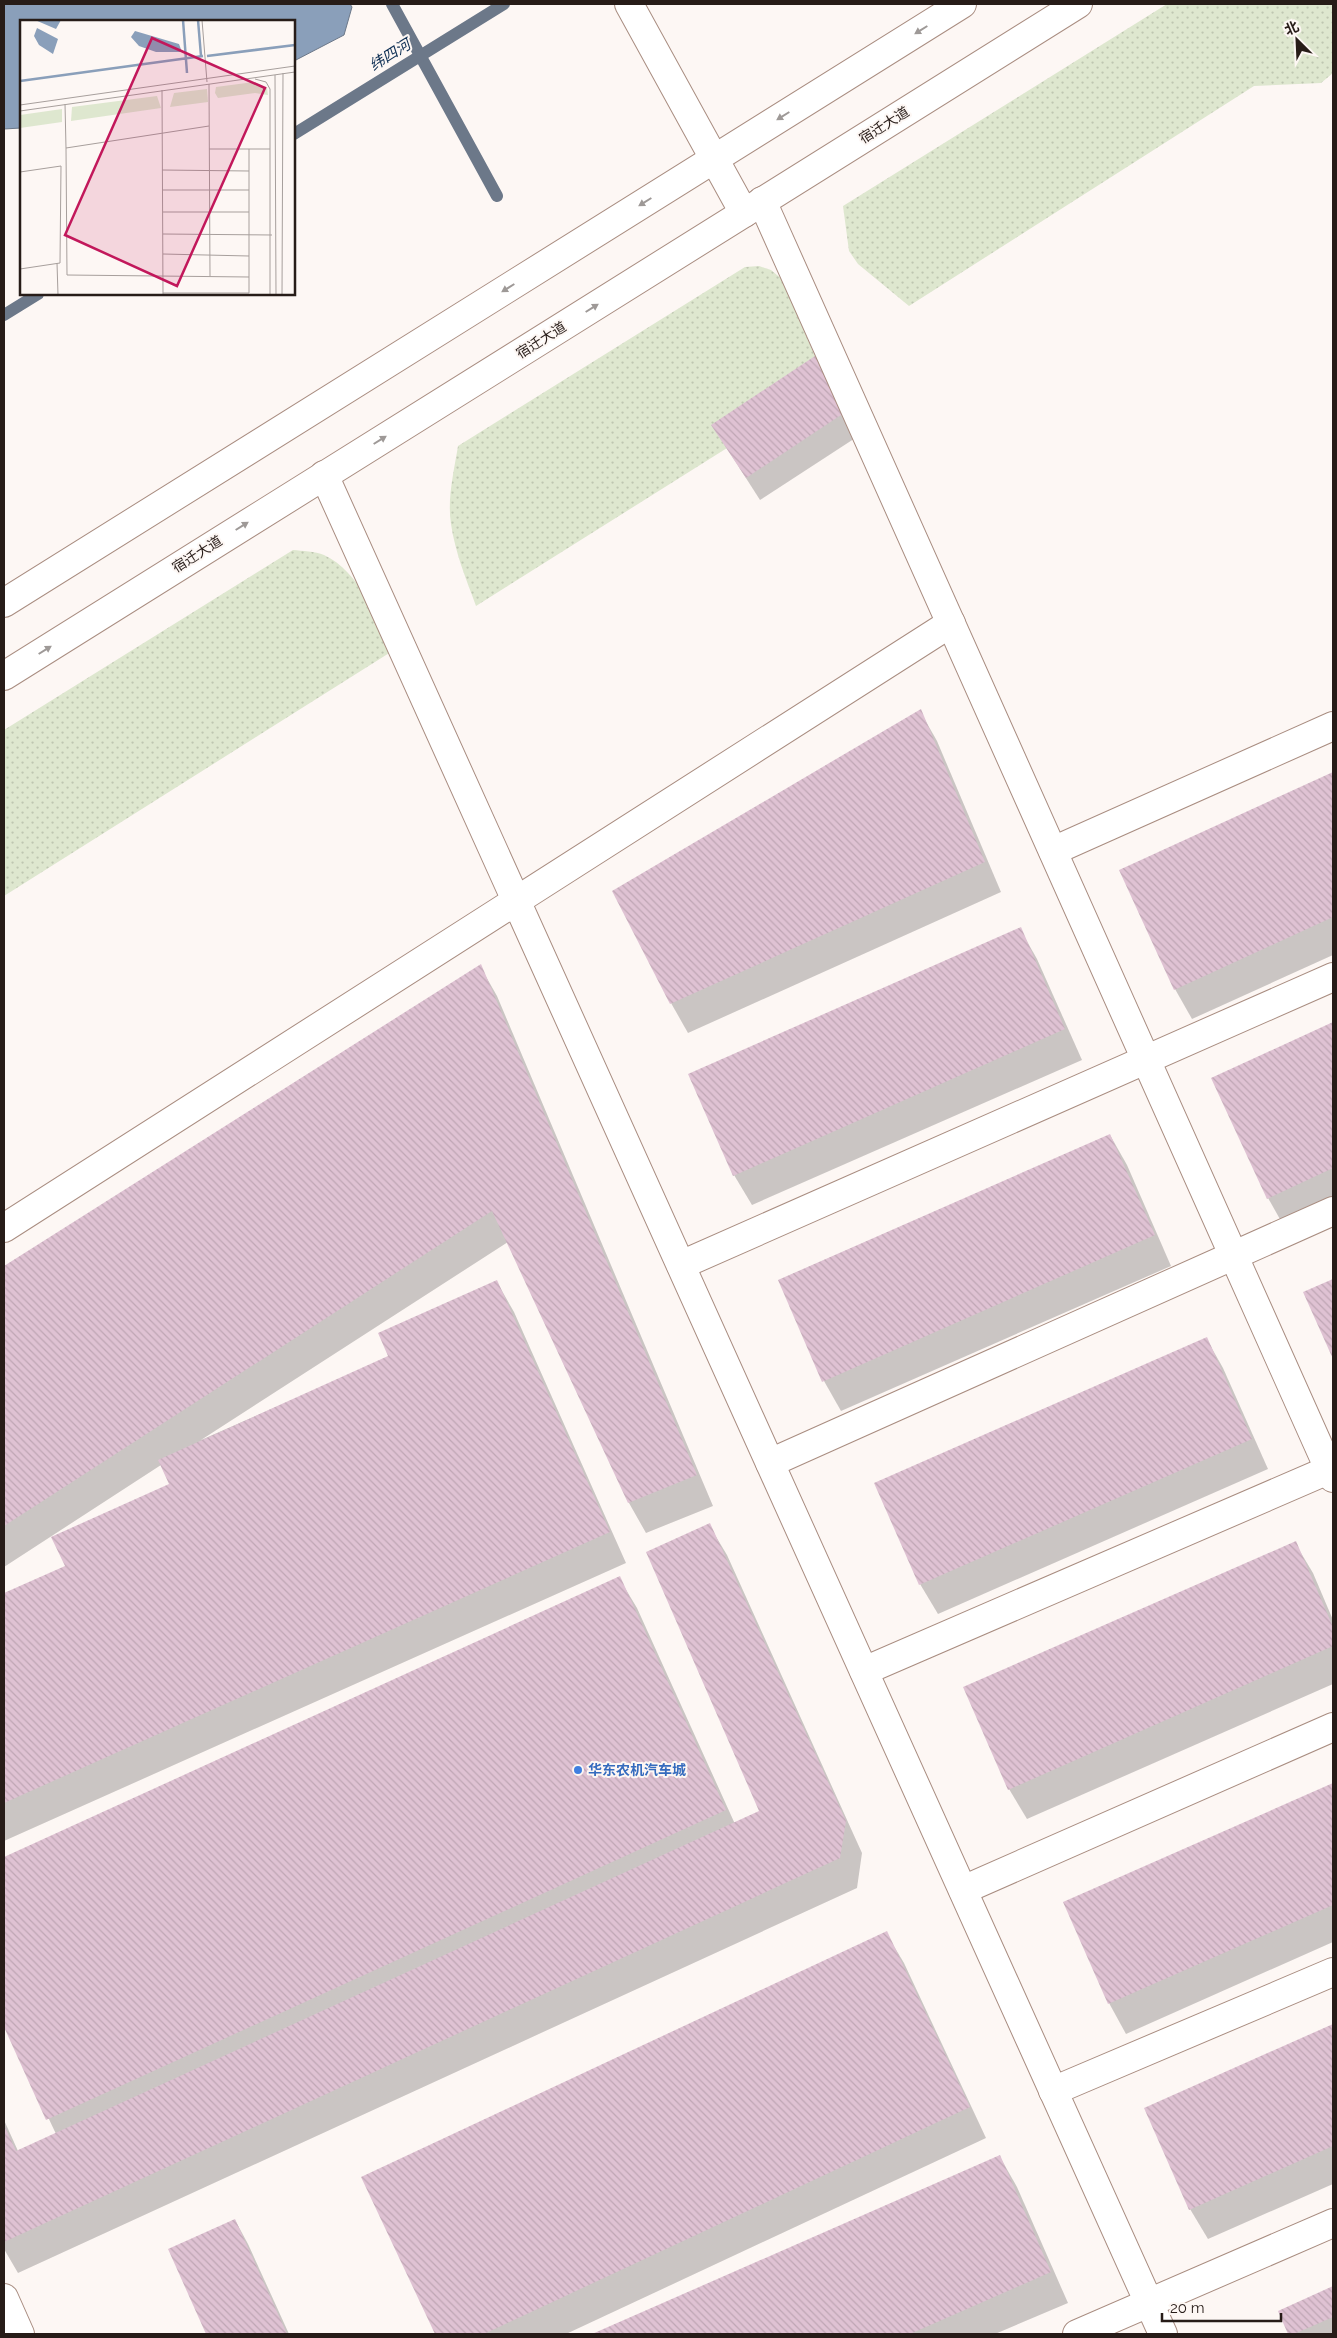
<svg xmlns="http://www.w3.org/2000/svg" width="1337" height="2338" font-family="Raleway,'Noto Sans SC',sans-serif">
	<defs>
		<pattern id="grass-dots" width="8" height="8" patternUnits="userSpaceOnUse" patternTransform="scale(1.25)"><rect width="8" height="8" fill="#dee7cf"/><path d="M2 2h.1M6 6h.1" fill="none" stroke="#bec6b1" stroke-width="1.8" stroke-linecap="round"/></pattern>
		<pattern id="building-back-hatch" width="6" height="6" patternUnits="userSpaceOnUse" patternTransform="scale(1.25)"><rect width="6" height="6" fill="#dfc2d3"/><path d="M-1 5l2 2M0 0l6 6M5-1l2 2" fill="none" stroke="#bfa6b4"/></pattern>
	</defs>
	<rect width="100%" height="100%" fill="#fdf7f4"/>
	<!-- grass -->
	<g fill="url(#grass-dots)">
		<path d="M1167 4H1333V73L1321 83 1254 86 909 306 858 264 849 251 843 206Z"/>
		<path d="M759 266 771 270 783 280 827 385 476 606C466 579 455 552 451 524 447 499 454 471 458 446L745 267Z"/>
		<path d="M293 550C302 551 315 551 324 555 360 572 376 617 394 650L4 896V730Z"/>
	</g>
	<!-- water -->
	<path fill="#8a9fba" stroke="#6c7889" d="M4 4H350L352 7 344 35 294 61V21H21V128L4 129Z"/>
	<!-- shadow -->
	<g fill="#0003">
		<path d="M815 357 863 433 760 500 712 425Z"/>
		<path d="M920 711 937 741 1001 892 688 1033 671 1003Z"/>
		<path d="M1333 773V955L1192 1019 1175 989 1121 870Z"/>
		<path d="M1020 929 1037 959 1082 1060 752 1205 734 1175Z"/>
		<path d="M480 966 497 996 713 1506 646 1533 629 1503 508 1242 201 1440 390 1357 497 1282 514 1312 626 1563 4 1841V1595L66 1567 170 1485 161 1465 4 1567V1268Z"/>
		<path d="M1333 1024V1206L1285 1228 1268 1198 1213 1079Z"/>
		<path d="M1110 1135 1127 1165 1171 1266 841 1411 824 1381 779 1280Z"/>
		<path d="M1333 1280V1356L1305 1293Z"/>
		<path d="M1206 1338 1223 1368 1268 1469 938 1614 920 1584Z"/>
		<path d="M709 1525 727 1555 862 1853 857 1888 18 2273 4 2249V2120L18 2151 56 2134 4 2024V1859L619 1578 637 1608 735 1824 761 1812Z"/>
		<path d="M1295 1543 1313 1573 1333 1620V1684L1027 1819 1009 1789Z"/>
		<path d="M1333 1785V1942L1126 2034 1109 2003 1065 1902Z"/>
		<path d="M886 1933 904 1963 986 2138 566 2334H436L363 2177Z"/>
		<path d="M1333 2026V2184L1208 2239 1190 2209 1146 2109Z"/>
		<path d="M1000 2157 1017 2187 1068 2303 995 2334H595Z"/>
		<path d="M235 2220 248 2244 289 2334H208L170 2250Z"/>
		<path d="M1333 2288V2334H1289L1279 2312Z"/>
	</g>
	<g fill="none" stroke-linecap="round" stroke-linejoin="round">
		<!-- stream -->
		<g stroke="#6c7889" stroke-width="12">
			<path d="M392 4 497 196"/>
			<path d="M294 134 504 4"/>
			<path d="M4 315 38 294"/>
		</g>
	</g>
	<!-- building -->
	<g fill="url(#building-back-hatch)">
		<path d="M815 356 850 409 746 478 711 425Z"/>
		<path d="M921 709 985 862 670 1004 612 891Z"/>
		<path d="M1333 772V917L1174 990 1119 870Z"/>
		<path d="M1021 927 1065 1029 733 1176 688 1074Z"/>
		<path d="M481 964 697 1475 628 1503 492 1211 4 1526V1266Z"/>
		<path d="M1333 1022V1168L1267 1199 1211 1078Z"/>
		<path d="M1110 1134 1155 1235 822 1382 778 1280Z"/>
		<path d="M1333 1279V1359L1303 1292Z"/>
		<path d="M497 1280 610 1532 4 1803V1593L65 1566 51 1537 169 1484 158 1460 388 1356 378 1333Z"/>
		<path d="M1207 1337 1252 1439 919 1585 874 1483Z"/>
		<path d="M710 1523 846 1821 840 1858 4 2242V2125L16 2151 759 1811 646 1552Z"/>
		<path d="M1296 1541 1333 1627V1646L1008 1790 963 1687Z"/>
		<path d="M620 1576 726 1810 46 2120 4 2027V1857Z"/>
		<path d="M1333 1783V1905L1108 2004 1063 1902Z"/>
		<path d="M887 1931 970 2107 484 2334H435L361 2177Z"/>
		<path d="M1333 2024V2146L1189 2210 1144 2108Z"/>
		<path d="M1000 2155 1051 2272 910 2334H592Z"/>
		<path d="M235 2219 287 2334H206L168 2249Z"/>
		<path d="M1333 2286V2317L1294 2334H1288L1278 2311Z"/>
	</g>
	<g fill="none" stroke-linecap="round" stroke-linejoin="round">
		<!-- minor casing -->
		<g stroke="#a98d81" stroke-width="30">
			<g id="minor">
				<path d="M629 4 744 213"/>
				<path d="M762 201 1333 1478"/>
				<path d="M324 475 1163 2334"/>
				<path d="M1053 851 1333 726"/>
				<path d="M4 1228 951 623"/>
				<path d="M681 1265 1333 977"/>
				<path d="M770 1463 1333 1211"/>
				<path d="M864 1671 1333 1468"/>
				<path d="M963 1890 1333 1727"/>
				<path d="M1053 2091 1333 1972"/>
				<path d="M4 2298 20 2334"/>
				<path d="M1077 2334 1333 2223"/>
			</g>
		</g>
		<!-- major casing -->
		<g stroke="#a98d81" stroke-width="30">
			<g id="major">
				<path d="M4 603 962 4"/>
				<path d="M4 676 1078 4"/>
			</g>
		</g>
		<!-- minor -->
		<use href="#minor" stroke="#fff" stroke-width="28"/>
		<!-- major -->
		<use href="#major" stroke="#fff" stroke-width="28"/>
	</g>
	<!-- one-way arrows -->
	<defs><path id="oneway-solid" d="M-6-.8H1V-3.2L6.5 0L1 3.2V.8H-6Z" transform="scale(1.25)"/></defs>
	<g fill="#9e9997">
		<use href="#oneway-solid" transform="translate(921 30) rotate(148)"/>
		<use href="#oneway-solid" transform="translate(783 116) rotate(148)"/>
		<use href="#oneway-solid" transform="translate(645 202) rotate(148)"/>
		<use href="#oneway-solid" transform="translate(508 288) rotate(148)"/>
		<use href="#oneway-solid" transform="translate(592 308) rotate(-32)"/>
		<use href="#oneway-solid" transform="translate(380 440) rotate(-32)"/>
		<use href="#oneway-solid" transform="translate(242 526) rotate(-32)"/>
		<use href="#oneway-solid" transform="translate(45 650) rotate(-32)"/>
	</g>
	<!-- markers -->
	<circle fill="#3f7fe0" stroke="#fdf7f4" stroke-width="2" cx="578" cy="1770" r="5"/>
	<g text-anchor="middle" stroke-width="4" stroke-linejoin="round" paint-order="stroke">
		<!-- street labels -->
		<g font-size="14" fill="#271c18" stroke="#fdf7f4">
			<text transform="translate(884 125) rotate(-32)" y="5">宿迁大道</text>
			<text transform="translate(541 340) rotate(-32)" y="5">宿迁大道</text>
			<text transform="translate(197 554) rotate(-32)" y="5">宿迁大道</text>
		</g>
		<!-- shop labels -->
		<g font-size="14" font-weight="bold" fill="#366cbe" stroke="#fdf7f4" text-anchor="start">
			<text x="588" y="1775">华东农机汽车城</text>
		</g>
		<!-- water labels -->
		<g font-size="15" font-style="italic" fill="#0c2d52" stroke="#fdf7f4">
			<text transform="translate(390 55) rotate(-32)" y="5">纬四河</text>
		</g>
	</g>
	<!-- overview -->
	<g transform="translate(20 20)">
		<rect width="275" height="275" fill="#fdf7f4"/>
		<path d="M234 62 247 68 248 75 235 73 198 78 195 73 196 67ZM187 69 188 82 150 87 154 73ZM137 76 141 88 51 101 52 87ZM42 89V102L0 108V95Z" fill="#dee7cf"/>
		<path d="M15 0H41L36 9ZM17 8 38 19 33 34 19 25 14 16ZM115 11 159 24 162 32H136L119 26 111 17Z" fill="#8a9fba"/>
		<path fill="none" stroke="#8a9fba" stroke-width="2.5" d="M163 0 167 53M178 0 181 36M187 36 275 25M0 61 183 36"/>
		<path fill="none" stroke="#a79f9c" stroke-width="1" d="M182 0 187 62M255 55 256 275M235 59 246 62 250 69V275M189 64 190 256M142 70 143 275M45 84 46 128M0 85 275 46M0 91 275 52M189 106 46 128 47 255 229 257V129H189M229 129H250M142 150 229 151M0 152 41 146 40 243 0 249M142 170H229M143 192H229M143 214 252 215M143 234 229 236M37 243 38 275M143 273H229V257M262 275 263 53"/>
		<path fill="#c2185b" fill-opacity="0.15" stroke="#c2185b" stroke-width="2.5" d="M132 18 245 68 157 266 45 215Z"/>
		<rect width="275" height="275" fill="none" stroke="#271c18" stroke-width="2.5"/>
	</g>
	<!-- border -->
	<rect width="1337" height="2338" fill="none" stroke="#271c18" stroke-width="10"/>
	<!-- north arrow -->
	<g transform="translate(1297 40) rotate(336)" stroke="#fdf7f4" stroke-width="4" paint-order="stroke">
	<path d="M0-4L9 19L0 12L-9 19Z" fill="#271c18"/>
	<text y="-8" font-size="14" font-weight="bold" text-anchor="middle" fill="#271c18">北</text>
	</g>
	<!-- scale -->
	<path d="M1162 2313v8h119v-8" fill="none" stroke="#271c18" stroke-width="2.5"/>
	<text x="1170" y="2313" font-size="15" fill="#271c18" stroke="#fdf7f4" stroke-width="4" paint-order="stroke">20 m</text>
</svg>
